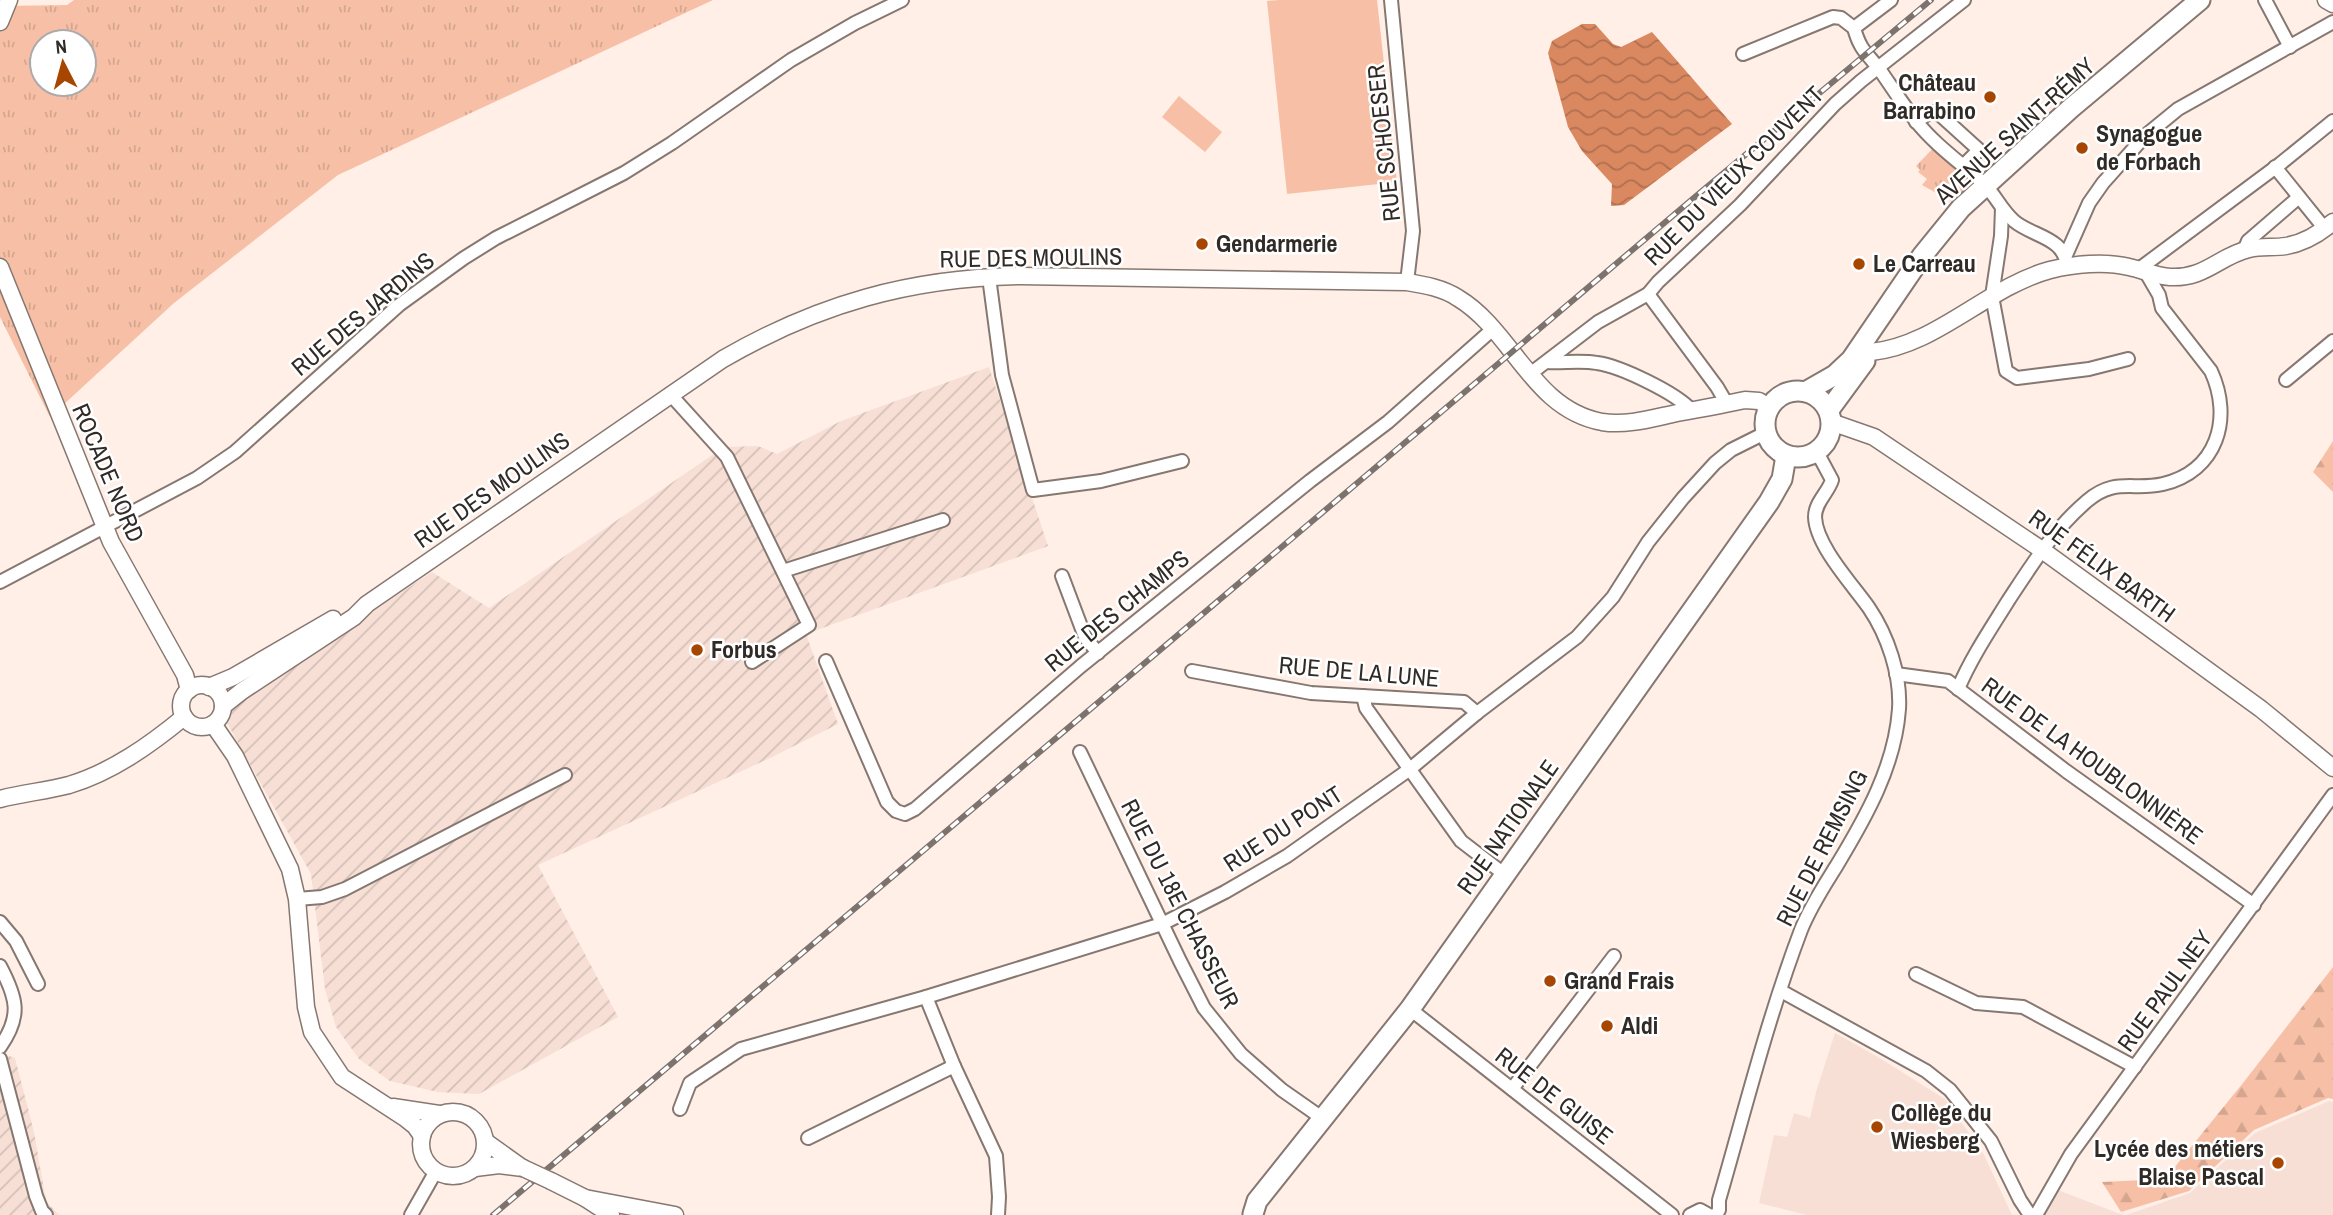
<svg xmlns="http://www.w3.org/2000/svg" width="2333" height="1215" font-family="'Archivo Narrow',sans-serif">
	<defs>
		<pattern id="industrial-furrows" width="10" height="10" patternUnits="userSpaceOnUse" patternTransform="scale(1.75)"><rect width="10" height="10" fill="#f7dfd5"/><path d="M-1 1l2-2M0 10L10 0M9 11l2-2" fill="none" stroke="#d4c0b7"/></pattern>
		<pattern id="grass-tufts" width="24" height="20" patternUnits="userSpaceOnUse" patternTransform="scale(1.75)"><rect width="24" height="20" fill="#f7c0a6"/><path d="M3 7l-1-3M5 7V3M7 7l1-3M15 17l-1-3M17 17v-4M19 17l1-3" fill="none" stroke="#d4a58f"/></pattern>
		<pattern id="forest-firs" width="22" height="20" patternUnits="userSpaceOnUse" patternTransform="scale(1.75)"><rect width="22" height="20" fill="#f7c0a6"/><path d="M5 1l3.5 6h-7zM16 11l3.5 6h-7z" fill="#d4a58f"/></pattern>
		<pattern id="water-waves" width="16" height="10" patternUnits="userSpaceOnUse" patternTransform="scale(1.75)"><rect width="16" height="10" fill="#da8860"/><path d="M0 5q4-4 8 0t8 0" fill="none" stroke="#b16f4f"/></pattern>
	</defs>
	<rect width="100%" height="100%" fill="#ffefe7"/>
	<!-- built -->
	<g fill="#f7dfd5">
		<path d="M1835 1033 1878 1057 1945 1099 1983 1153 2012 1215H1807L1759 1203 1774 1135 1787 1137 1794 1113 1810 1118 1816 1092Z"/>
		<path d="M2329 1101 2333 1102V1215H2126L2190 1193 2255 1133Z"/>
		<path d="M2055 1189 2123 1215H2042Z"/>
	</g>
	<!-- industrial -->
	<g fill="url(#industrial-furrows)">
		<path d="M989 367 1048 546 806 634 838 724 770 758 538 865 618 1017 479 1094 438 1092 390 1081 359 1059 336 1027 325 989 311 874 226 721 232 705 432 572 489 608 724 447 758 446 777 454 841 421Z"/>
		<path d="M0 1053 15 1058 34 1132 46 1201 59 1215H0Z"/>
	</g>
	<!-- grass -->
	<g fill="url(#grass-tufts)" fill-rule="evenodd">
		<path d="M74 0H713L338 175 174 303 50 417 0 317V6L67 5ZM42 42H84V84H42Z"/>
		<path d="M1938 143 1980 182 1958 205 1922 185 1927 179 1918 172 1920 170 1916 166Z"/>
	</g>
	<!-- forest -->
	<g fill="url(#forest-firs)">
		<path d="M2333 441V492L2313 472Z"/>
		<path d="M2333 967V1099L2328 1098 2254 1130 2189 1191 2121 1212 2102 1182 2165 1179 2243 1083Z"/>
	</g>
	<!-- pitch -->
	<g fill="#f7c0a6">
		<path d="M1279 0H1377L1397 182 1287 194 1267 1Z"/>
		<path d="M1179 96 1222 132 1205 152 1162 117Z"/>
	</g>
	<!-- water -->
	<path fill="url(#water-waves)" d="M1582 24H1595L1613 44 1621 47 1652 32 1732 124 1624 205 1611 206 1612 184 1582 151 1568 127 1548 53 1552 41Z"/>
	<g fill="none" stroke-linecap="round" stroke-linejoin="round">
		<!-- street casing -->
		<g stroke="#867871" stroke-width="16">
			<g id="street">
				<path d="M1391 0 1413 231 1407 282"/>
				<path d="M1891 0 1854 28C1861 53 1868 53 1882 73 1893 89 1904 106 1916 121 1935 145 1961 163 1983 183 1995 194 2001 210 2014 221 2033 237 2065 237 2067 267"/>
				<path d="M2265 0 2290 47"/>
				<path d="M1743 54 1833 17 1841 18 1854 28"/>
				<path d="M1916 122 1930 112H1937L1979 150 1964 165"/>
				<path d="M2275 167 2325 229"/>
				<path d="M2002 208 2001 236 1992 296 2006 371 2017 378 2089 369 2128 359"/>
				<path d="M2244 251 2248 241 2299 197"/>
				<path d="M2066 255 2089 203 2103 183 2145 136 2178 109 2333 22"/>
				<path d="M2139 269 2280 164 2333 121"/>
				<path d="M989 277 1002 375 1033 490 1101 481 1182 461"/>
				<path d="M1648 294 1717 387 1727 404"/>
				<path d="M1547 362C1563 363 1581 360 1597 363 1620 366 1676 393 1691 410"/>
				<path d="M1530 374 1598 322 1648 294 1658 282 1740 205 1835 104 1861 81 1964 0"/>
				<path d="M2286 380 2333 341"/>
				<path d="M670 394 727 457 809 625 752 662"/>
				<path d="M783 571 943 520"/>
				<path d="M1062 576 1085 637 1098 653"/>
				<path d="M0 582 197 478 235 452 399 305 464 258 496 238 624 173 672 143 791 60 855 23 902 0"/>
				<path d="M826 661 887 802 896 811 905 814 915 809 1081 666 1310 481 1388 422 1493 329"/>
				<path d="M1192 671 1311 693 1464 702 1477 713"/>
				<path d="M1896 674 1948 681 2066 771 2254 905"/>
				<path d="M1958 689C1971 658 1990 630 2008 601 2031 566 2054 529 2087 501 2115 477 2133 491 2163 484 2217 471 2233 419 2211 371L2162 308 2159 295 2145 271"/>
				<path d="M1363 696 1366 708 1461 841 1504 874"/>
				<path d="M1080 752 1180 961 1204 1008 1241 1054 1282 1090 1322 1118"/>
				<path d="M297 899 322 897 345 889 565 775"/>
				<path d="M0 922 16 941 38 984"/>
				<path d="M0 966C17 998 22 1016 0 1047"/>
				<path d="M1916 974 1976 1003 2023 1007 2135 1067"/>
				<path d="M1781 991 1926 1071 1950 1090 1991 1141 2020 1200 2030 1215"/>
				<path d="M926 997 954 1066 996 1156 999 1197 998 1215"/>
				<path d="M1410 1009 1672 1215"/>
				<path d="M0 1059 36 1196 42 1211 46 1215"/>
				<path d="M1512 1089 1614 956"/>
				<path d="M680 1109 690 1083 741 1049 926 997 1162 924 1225 892 1287 856 1410 769 1477 713 1577 637 1613 597 1648 542 1683 498 1715 463 1731 450 1765 433"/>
				<path d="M808 1138 954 1066"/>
				<path d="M411 1215 436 1171"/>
				<path d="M1690 1215 1700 1210 1709 1215"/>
				<path d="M1716 1215 1719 1210V1200C1745 1110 1768 1017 1801 930 1810 907 1824 886 1837 865 1866 817 1895 766 1899 709 1901 675 1888 636 1869 608 1853 585 1816 546 1815 517 1815 502 1828 493 1832 480L1817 452"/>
				<path d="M2036 1215 2071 1154 2333 795"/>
			</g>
		</g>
		<!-- secondary casing -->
		<g stroke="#867871" stroke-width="19">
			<g id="secondary">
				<path d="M2326 0 2333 4"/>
				<path d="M0 22 9 0"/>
				<path d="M0 267 111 542 185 675 189 690"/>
				<path d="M1871 352C1936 346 1987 287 2050 270 2074 264 2105 261 2129 267 2143 270 2156 276 2170 277 2205 279 2219 256 2249 249 2261 246 2274 248 2286 246 2304 243 2319 234 2333 222"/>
				<path d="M1831 422 1874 437 2042 550 2261 709 2333 768"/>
				<circle cx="202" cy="706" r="21"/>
				<path d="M209 687 233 677 333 619"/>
				<path d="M223 706 242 691 354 617 367 604 723 359C818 304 910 278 1020 276L1407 282C1425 285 1443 288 1458 298 1513 331 1532 409 1602 422 1627 426 1653 418 1677 413 1699 409 1722 405 1745 400L1759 401 1769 407"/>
				<path d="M213 724 235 756 290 869 297 899 306 1007 312 1032 342 1077 405 1118 415 1126 422 1136"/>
				<path d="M0 799C23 793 46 791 69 785 112 772 150 745 184 717"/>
				<path d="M393 1107 439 1114"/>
				<circle cx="453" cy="1144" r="32"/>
				<path d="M486 1142 521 1167"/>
				<path d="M475 1168 499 1165 523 1168"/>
				<path d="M551 1181 585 1198 611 1215"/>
				<path d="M585 1198 675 1215"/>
			</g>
		</g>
		<!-- primary casing -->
		<g stroke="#867871" stroke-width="23">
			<g id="primary">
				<circle cx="1798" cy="424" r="33"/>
				<path d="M1807 391 1835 375 1851 360 1922 256 1961 208 2071 108 2200 0"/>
				<path d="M1829 410 1865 361"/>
				<path d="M1253 1214 1257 1201 1410 1009 1769 502 1782 479 1786 456"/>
			</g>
		</g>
		<!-- street -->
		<use href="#street" stroke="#fff" stroke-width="12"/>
		<!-- secondary -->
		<use href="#secondary" stroke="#fff" stroke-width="16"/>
		<!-- primary -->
		<use href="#primary" stroke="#fff" stroke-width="19"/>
		<!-- rail casing -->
		<g stroke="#7d736e" stroke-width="6">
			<path id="rail" d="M493 1215 1702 191 1931 0"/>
		</g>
		<!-- rail -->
		<use href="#rail" stroke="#fff" stroke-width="3.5" stroke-dasharray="10" stroke-linecap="butt"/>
		<!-- secondary-bridge casing -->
		<g stroke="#867871" stroke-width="19" stroke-linecap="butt">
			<path id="secondary-bridge" d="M523 1168 551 1181"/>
		</g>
		<!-- secondary-bridge -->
		<use href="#secondary-bridge" stroke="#fff" stroke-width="16"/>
	</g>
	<!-- markers -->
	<g fill="#a74600" stroke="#fff" stroke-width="2.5">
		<circle cx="1990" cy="97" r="7"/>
		<circle cx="2082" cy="148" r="7"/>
		<circle cx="1202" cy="244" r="7"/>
		<circle cx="1859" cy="264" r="7"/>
		<circle cx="697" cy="650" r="7"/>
		<circle cx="1550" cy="981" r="7"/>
		<circle cx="1607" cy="1026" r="7"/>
		<circle cx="1877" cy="1127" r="7"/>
		<circle cx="2278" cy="1163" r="7"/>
	</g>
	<g text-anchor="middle" stroke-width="5" stroke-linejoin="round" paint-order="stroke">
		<!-- poi labels -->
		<g font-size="24" font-weight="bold" fill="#312b28" stroke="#fff" text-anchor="start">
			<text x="1976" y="91" text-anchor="end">Château<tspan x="1976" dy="28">Barrabino</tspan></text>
			<text x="2096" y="142">Synagogue<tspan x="2096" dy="28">de Forbach</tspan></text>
			<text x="1216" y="252">Gendarmerie</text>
			<text x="1873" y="272">Le Carreau</text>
			<text x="711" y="658">Forbus</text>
			<text x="1564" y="989">Grand Frais</text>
			<text x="1621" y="1034">Aldi</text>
			<text x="1891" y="1121">Collège du<tspan x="1891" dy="28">Wiesberg</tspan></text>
			<text x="2264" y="1157" text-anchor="end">Lycée des métiers<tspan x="2264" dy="28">Blaise Pascal</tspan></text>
		</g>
		<!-- street labels -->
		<g font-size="24" fill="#312b28" stroke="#fff">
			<text transform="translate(2015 131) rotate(-42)" y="8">AVENUE SAINT-RÉMY</text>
			<text transform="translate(1384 143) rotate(-96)" y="8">RUE SCHOESER</text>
			<text transform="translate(1734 176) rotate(-45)" y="8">RUE DU VIEUX COUVENT</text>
			<text transform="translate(1031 258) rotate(-1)" y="8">RUE DES MOULINS</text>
			<text transform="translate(363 314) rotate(-40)" y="8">RUE DES JARDINS</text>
			<text transform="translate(108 473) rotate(67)" y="8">ROCADE NORD</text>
			<text transform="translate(492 490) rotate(-35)" y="8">RUE DES MOULINS</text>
			<text transform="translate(2102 566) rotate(36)" y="8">RUE FÉLIX BARTH</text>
			<text transform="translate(1117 611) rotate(-39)" y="8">RUE DES CHAMPS</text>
			<text transform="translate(1359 672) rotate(5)" y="8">RUE DE LA LUNE</text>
			<text transform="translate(2092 761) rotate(36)" y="8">RUE DE LA HOUBLONNIÈRE</text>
			<text transform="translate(1508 827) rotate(-55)" y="8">RUE NATIONALE</text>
			<text transform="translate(1283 829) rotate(-33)" y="8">RUE DU PONT</text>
			<text transform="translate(1822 848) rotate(-63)" y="8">RUE DE REMSING</text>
			<text transform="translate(1180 904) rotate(63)" y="8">RUE DU 18E CHASSEUR</text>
			<text transform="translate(2165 991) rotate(-54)" y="8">RUE PAUL NEY</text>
			<text transform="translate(1554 1096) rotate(38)" y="8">RUE DE GUISE</text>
		</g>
	</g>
	<!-- north arrow -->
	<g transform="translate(63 63) rotate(354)"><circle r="33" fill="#ffffff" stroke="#adaaa9" stroke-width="2"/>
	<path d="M0-5L12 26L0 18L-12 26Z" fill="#a74600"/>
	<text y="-10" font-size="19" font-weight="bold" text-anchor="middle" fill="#312b28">N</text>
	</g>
</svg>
